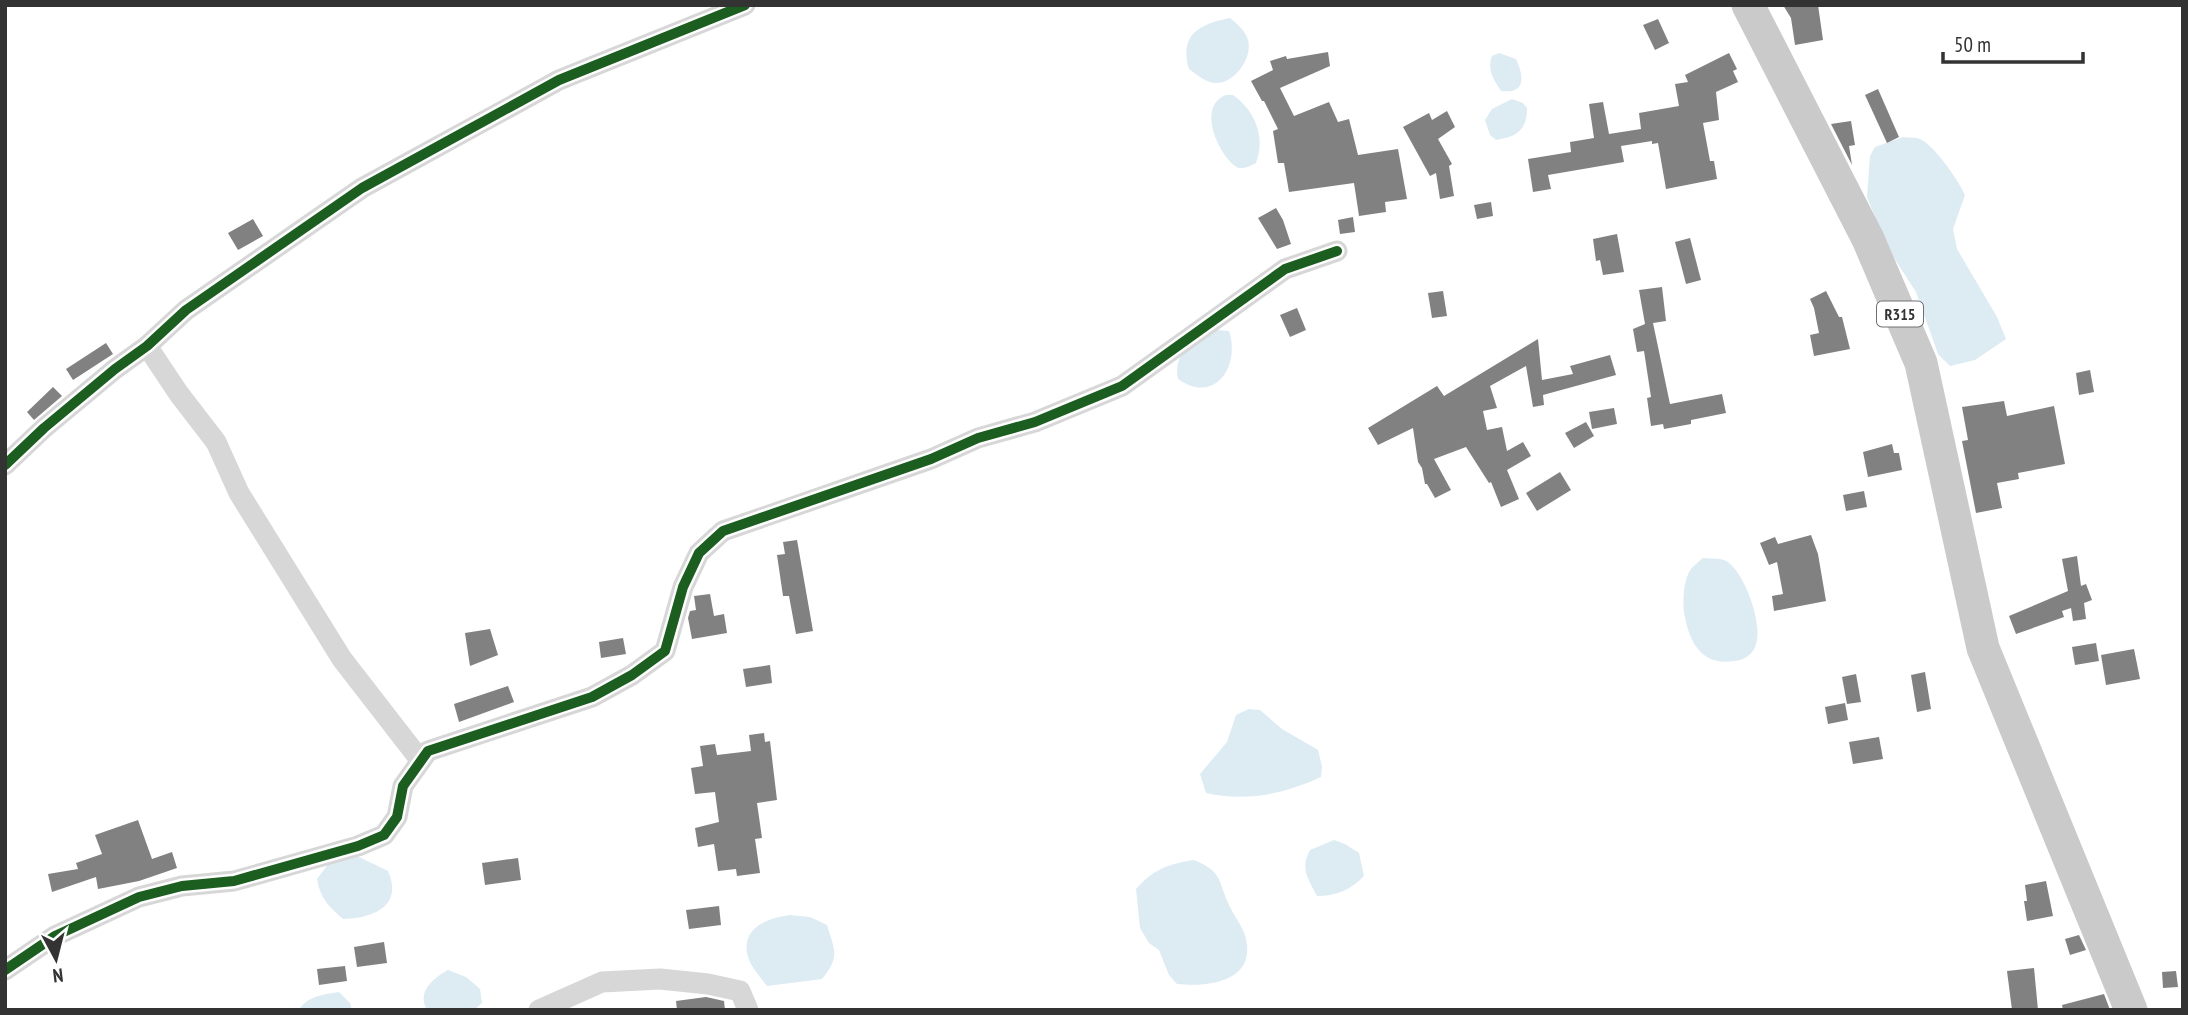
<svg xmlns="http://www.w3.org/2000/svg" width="2188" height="1015" font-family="'PT Sans Narrow',sans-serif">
	<rect width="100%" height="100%" fill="#fff"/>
	<!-- water -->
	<g fill="#ddebf3">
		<path d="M1230 18C1237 24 1245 30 1248 40 1253 58 1234 85 1214 83 1205 82 1196 74 1189 69 1179 35 1199 24 1230 18Z"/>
		<path d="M1499 53 1516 59C1524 77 1526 94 1501 91 1493 79 1487 69 1492 56Z"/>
		<path d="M1226 95H1233C1255 110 1266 138 1256 163 1252 165 1245 169 1240 168 1226 167 1192 108 1226 95Z"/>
		<path d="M1512 99 1523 103 1527 108C1527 130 1517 137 1496 140L1490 135 1485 120 1492 109Z"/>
		<path d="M1903 137C1908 138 1916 137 1920 139 1934 145 1959 181 1965 195L1953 229 1957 249 1997 317 2006 339 1975 360 1950 366 1938 354 1916 292 1887 247 1867 197 1870 156 1875 147Z"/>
		<path d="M1206 329 1229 331C1241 367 1214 405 1178 379 1173 355 1191 344 1206 329Z"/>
		<path d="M1703 558C1709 559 1719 558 1724 560 1744 568 1765 628 1755 647 1751 656 1744 660 1734 661 1703 666 1690 644 1685 617 1682 605 1683 580 1691 569 1694 565 1699 562 1703 558Z"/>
		<path d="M1249 709 1260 710 1282 729 1318 750 1322 767 1321 777C1284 794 1246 802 1206 793L1200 774 1227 742 1236 715Z"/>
		<path d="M1334 840 1345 844 1359 853 1364 876C1350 890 1337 896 1317 896 1308 878 1300 869 1310 850Z"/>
		<path d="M357 856 388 871C403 906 374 918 343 919 329 907 320 898 317 879L329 863Z"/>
		<path d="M1194 860C1223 872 1217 879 1229 905 1235 918 1246 930 1247 945 1251 983 1205 987 1177 984L1169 975 1159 950 1149 943 1140 928 1136 889C1154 869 1168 864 1194 860Z"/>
		<path d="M790 915 810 917 827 925C835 951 840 957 822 979L767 986C761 978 751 967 748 957 740 928 767 918 790 915Z"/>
		<path d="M448 970 466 977 480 989 482 1003 474 1010H427C416 991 434 978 448 970Z"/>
		<path d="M339 992 350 1003 352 1010H299C307 996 325 994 339 992Z"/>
	</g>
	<!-- building -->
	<g fill="#818181">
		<path d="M1783 5H1818L1823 40 1795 45 1791 18Z"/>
		<path d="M1658 19 1669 43 1655 50 1643 25Z"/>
		<path d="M1328 52 1330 66 1280 88 1294 116 1329 102 1338 122 1349 119 1358 155 1398 149 1407 199 1385 202 1386 212 1359 216 1354 183 1289 192 1284 163H1278L1273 131 1278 129 1264 101H1262L1251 81 1273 70 1270 61 1286 56 1287 59Z"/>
		<path d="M1729 53 1737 69 1733 71 1738 82 1716 92 1719 120 1703 123 1710 161H1714L1717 179 1666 189 1658 143 1652 144V141L1621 146 1624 162 1548 175 1551 189 1533 192 1528 159 1571 152 1570 142 1594 138 1589 104 1603 102 1609 134 1641 129 1639 113 1679 106 1675 84 1688 82 1685 75Z"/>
		<path d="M1878 89 1899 137 1887 143 1865 95Z"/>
		<path d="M1447 111 1455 127 1438 139 1452 164 1449 166 1454 196 1440 199 1436 173 1430 176 1403 127 1429 113 1432 120Z"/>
		<path d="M1851 121 1855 145 1849 146 1852 165 1831 124Z"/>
		<path d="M1491 202 1493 216 1477 219 1474 205Z"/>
		<path d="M1276 208 1283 220 1291 244 1277 249 1258 218Z"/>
		<path d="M1353 217 1355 232 1340 234 1338 220Z"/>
		<path d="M253 219 263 236 238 250 228 233Z"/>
		<path d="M1617 234 1624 272 1603 275 1600 260 1596 261 1593 239Z"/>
		<path d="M1690 238 1701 280 1686 284 1675 242Z"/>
		<path d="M1662 287 1666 321 1653 323 1670 404 1722 394 1726 413 1691 420V424L1664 429 1663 424 1651 426 1647 398 1651 397 1644 351 1637 352 1633 329 1645 324 1639 290Z"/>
		<path d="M1443 291 1447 316 1432 318 1428 293Z"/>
		<path d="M1826 291 1839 317H1842L1850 349 1814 356 1810 335 1819 333 1814 308 1810 299Z"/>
		<path d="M1297 308 1306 330 1290 337 1280 315Z"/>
		<path d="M1538 339 1542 380 1573 374 1570 366 1610 355 1616 375 1543 395 1544 405 1533 407 1526 366 1490 386 1497 408 1483 411 1487 430 1502 427 1507 451 1523 442 1531 456 1507 470 1519 499 1501 507 1491 482 1489 483 1466 447 1434 459 1451 490 1435 498 1427 484H1425L1422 468 1418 462 1413 428 1378 445 1368 428 1437 386 1444 396Z"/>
		<path d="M106 343 113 354 73 380 66 369Z"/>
		<path d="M2090 370 2094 392 2079 395 2076 373Z"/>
		<path d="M53 387 62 396 34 420 27 412Z"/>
		<path d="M2004 401 2007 416 2054 406 2065 464 2018 473 2019 479 1997 483 2002 508 1976 513 1962 441 1968 440 1962 407Z"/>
		<path d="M1614 408 1617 424 1592 429 1589 412Z"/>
		<path d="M1586 422 1594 436 1574 448 1565 433Z"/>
		<path d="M1892 444 1894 453H1899L1902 470 1868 477 1863 452Z"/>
		<path d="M1560 472 1571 490 1537 511 1526 493Z"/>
		<path d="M1864 491 1867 507 1846 511 1843 495Z"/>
		<path d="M1811 535 1818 554 1826 601 1774 611 1772 596 1783 594 1777 562 1769 565 1760 543 1775 537 1778 544Z"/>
		<path d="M797 540 813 631 796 634 789 596H783L777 555 785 554 783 542Z"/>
		<path d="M2077 556 2081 586 2086 584 2092 600 2084 603 2086 619 2073 621 2071 608 2062 611 2064 617 2016 634 2009 616 2068 591 2062 559Z"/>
		<path d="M710 594 714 616 724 614 727 633 692 639 688 618 690 611 696 610 694 596Z"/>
		<path d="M490 629 498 655 470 666 465 633Z"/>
		<path d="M623 638 626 654 601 658 599 642Z"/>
		<path d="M2096 643 2099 661 2075 665 2072 647Z"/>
		<path d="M2134 649 2140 679 2106 685 2101 655Z"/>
		<path d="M770 665 772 683 746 687 743 669Z"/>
		<path d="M1925 672 1931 709 1917 712 1911 675Z"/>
		<path d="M1856 674 1861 702 1847 704 1842 677Z"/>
		<path d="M508 686 514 702 459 722 454 704Z"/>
		<path d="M1845 703 1848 720 1828 724 1825 707Z"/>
		<path d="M764 733 765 742 770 741 777 800 757 803 762 838 755 839 760 873 737 876 736 869 718 871 714 844 698 847 695 828 719 822 715 792 695 794 691 768 703 766 700 746 715 744 717 755 751 751 749 735Z"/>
		<path d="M1879 737 1883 759 1853 764 1849 742Z"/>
		<path d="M138 820 152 859 172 852 177 868 139 881 98 889 96 877 52 892 48 874 78 869 76 863 102 854 95 835Z"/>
		<path d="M518 858 521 880 485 885 482 863Z"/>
		<path d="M2046 881 2053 916 2027 921 2024 901H2027L2025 885Z"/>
		<path d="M719 906 721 925 689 929 686 910Z"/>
		<path d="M2079 935 2086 950 2070 955 2065 939Z"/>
		<path d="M384 942 387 963 357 967 354 947Z"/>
		<path d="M345 966 347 981 319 985 317 969Z"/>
		<path d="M2034 968 2038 1010H2012L2007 971Z"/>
		<path d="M2176 971 2178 987 2163 988 2162 972Z"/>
		<path d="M2104 994 2110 1010H2063L2062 1005Z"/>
		<path d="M706 997 724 1001 725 1010H677L676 1001Z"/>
	</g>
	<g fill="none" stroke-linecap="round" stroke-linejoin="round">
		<!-- street -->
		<g stroke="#d7d7d7" stroke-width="21">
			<path d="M147 346 179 394 216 442 239 493 342 659 421 761"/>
			<path d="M5 465 44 428 115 369 147 346 186 310 362 188 559 80 745 5"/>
			<path d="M5 970 55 936 139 897 182 886 234 881 358 846 384 835 397 817 403 786 428 751 592 697 632 675 665 651 683 587 699 553 723 531 931 459 978 438 1035 422 1122 386 1285 269 1337 251"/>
			<path d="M539 1010 602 982 660 979 708 984 740 991 748 1010"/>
		</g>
		<!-- primary -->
		<path stroke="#cacaca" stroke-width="33" d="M1748 5 1868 239 1921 363 1983 648 2131 1010"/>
		<!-- cycleway casing -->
		<g stroke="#fff" stroke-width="15">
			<g id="cycleway">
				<path d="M5 465 44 428 115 369 147 346 186 310 362 188 559 80 745 5"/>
				<path d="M5 970 55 936 139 897 182 886 234 881 358 846 384 835 397 817 403 786 428 751 592 697 632 675 665 651 683 587 699 553 723 531 931 459 978 438 1035 422 1122 386 1285 269 1337 251"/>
			</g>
		</g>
		<!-- cycleway -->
		<use href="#cycleway" stroke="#1b5e20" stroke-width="10"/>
	</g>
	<g text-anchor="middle" stroke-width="7" stroke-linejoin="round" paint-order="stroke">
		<!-- shield labels -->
		<rect fill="#fff" stroke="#707070" stroke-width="2" x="1877" y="301.5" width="46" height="25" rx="5"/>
		<g font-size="16" font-weight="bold" fill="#333">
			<text x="1900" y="320">R315</text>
		</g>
	</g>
	<!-- border -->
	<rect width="2188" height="1015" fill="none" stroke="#333333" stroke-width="14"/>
	<!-- north arrow -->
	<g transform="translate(56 959) rotate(173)" stroke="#ffffff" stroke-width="5" paint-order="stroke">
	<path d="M0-5L12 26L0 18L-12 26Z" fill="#333333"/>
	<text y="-10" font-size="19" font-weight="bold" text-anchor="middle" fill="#333333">N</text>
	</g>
	<!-- scale -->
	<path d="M1943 52v10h140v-10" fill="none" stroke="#333333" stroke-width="3.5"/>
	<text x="1954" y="52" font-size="21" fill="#333333" stroke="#ffffff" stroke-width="5" paint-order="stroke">50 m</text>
</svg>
